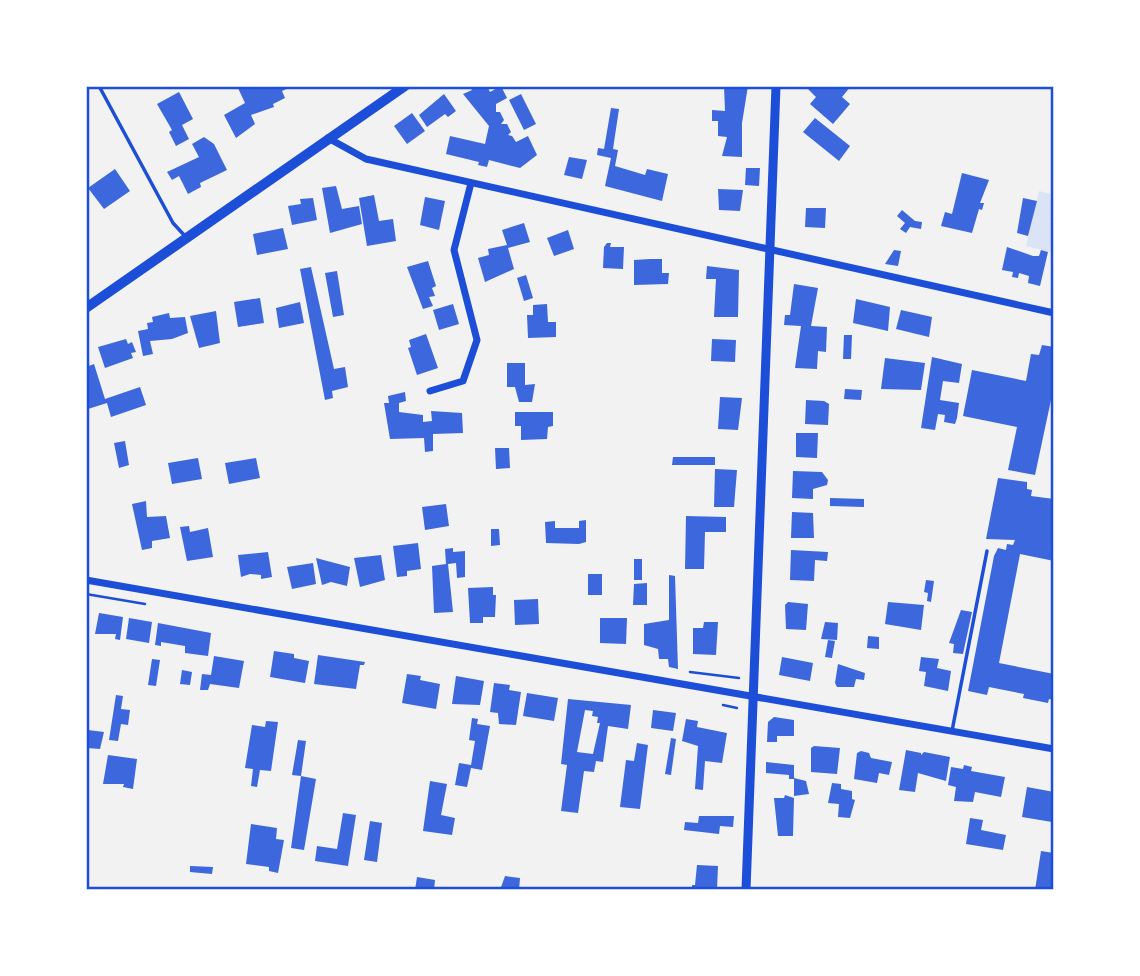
<svg xmlns="http://www.w3.org/2000/svg" width="1140" height="976" font-family="'PT Sans Narrow',sans-serif">
	<rect width="100%" height="100%" fill="#f2f2f2"/>
	<!-- green -->
	<path fill="#dbe4f7" d="M1039 191 1054 195V253L1026 246Z"/>
	<!-- building -->
	<g fill="#3d67dc" fill-rule="evenodd">
		<path d="M242 86H293L282 91 285 98 273 104 274 107 251 115 255 124 236 138 224 115 245 103 238 88Z"/>
		<path d="M469 86H487L490 92 501 86 507 98 496 104V112H500L504 120 501 124H507L511 132 508 135 512 136 516 142 528 136 537 155 520 168 489 160 487 167 478 165 479 162 446 154 450 136 485 144 489 126 463 94 472 90Z"/>
		<path d="M724 86H748L742 123V157L722 156 727 137 718 136V121H712V110L725 111Z"/>
		<path d="M805 86H851L842 97 850 104 833 124 810 104 816 97Z"/>
		<path d="M179 92 193 119 182 125 189 139 176 146 169 132 172 130 157 104Z"/>
		<path d="M444 94 456 111 448 117 445 114 427 127 419 115Z"/>
		<path d="M521 94 536 124 524 130 509 100Z"/>
		<path d="M611 108 619 109 613 149 618 150 615 166 645 175 647 169 668 174 662 201 605 186 611 158 597 155 598 148 604 149Z"/>
		<path d="M412 113 425 131 407 144 394 126Z"/>
		<path d="M815 118 850 146 839 161 803 132Z"/>
		<path d="M204 137 214 144 227 170 200 183 201 187 188 194 179 176 172 180 167 172 199 157 192 144Z"/>
		<path d="M569 157 587 160 582 179 564 175Z"/>
		<path d="M746 168H760L759 186 745 185Z"/>
		<path d="M115 169 130 191 104 209 88 188Z"/>
		<path d="M962 173 989 180 980 203H984L982 210 979 209 972 233 941 226 945 212 952 214Z"/>
		<path d="M336 186 342 209 359 206 362 224 330 233 322 188Z"/>
		<path d="M718 189 743 190 740 211 719 210Z"/>
		<path d="M374 195 379 221 393 219 396 241 367 246 359 198Z"/>
		<path d="M425 197 445 201 439 230 420 225Z"/>
		<path d="M313 198 317 220 292 225 288 206 301 204 300 199Z"/>
		<path d="M1023 198 1037 201 1028 236 1017 233Z"/>
		<path d="M806 208H826L825 228 805 227Z"/>
		<path d="M902 210 915 221 922 222 921 229 910 227 906 233 900 229 905 223 897 216Z"/>
		<path d="M524 223 530 242 508 248 514 269 485 282 478 258 489 255 488 249 507 245 502 230Z"/>
		<path d="M283 228 288 249 257 255 253 234Z"/>
		<path d="M568 230 574 249 554 256 547 238Z"/>
		<path d="M607 243H611L610 247H624L623 269 603 268 604 247Z"/>
		<path d="M1007 247 1033 256H1039L1041 250 1048 252 1040 286 1028 283 1029 276 1019 273 1018 278 1012 277 1013 272 1002 270Z"/>
		<path d="M894 250 901 251 898 266 885 264Z"/>
		<path d="M650 259H662V273H669L668 284 634 285V260Z"/>
		<path d="M428 261 436 286 432 288 435 296 429 297 433 306 423 309 407 267Z"/>
		<path d="M707 266 739 270 738 317H714L716 279H706Z"/>
		<path d="M311 267 334 369 345 367 348 387 332 391 333 398 325 400 300 269Z"/>
		<path d="M337 271 344 315 333 317 325 273Z"/>
		<path d="M526 275 533 298 524 301 517 278Z"/>
		<path d="M794 284 818 288 811 326 827 327 826 352 818 351 817 369 795 368 801 326 784 325 785 315H790Z"/>
		<path d="M260 298 264 323 238 327 234 302Z"/>
		<path d="M856 299 890 307 888 331 853 323Z"/>
		<path d="M300 302 304 323 279 328 276 308Z"/>
		<path d="M453 304 459 324 439 330 433 310Z"/>
		<path d="M547 304 548 322H556V337L528 338 527 315H533V305Z"/>
		<path d="M901 310 932 317 929 337 896 329Z"/>
		<path d="M216 311 220 343 199 348 190 316Z"/>
		<path d="M169 313 170 318 185 317 188 333 172 339 150 341 153 354 143 356 138 331 148 329 147 323 153 322 152 317Z"/>
		<path d="M426 334 438 368 417 375 408 348 411 347 409 340Z"/>
		<path d="M844 335H852L851 359H843Z"/>
		<path d="M126 339 128 344 132 342 136 352 131 353 133 358 105 368 98 347Z"/>
		<path d="M712 339 736 340 735 362 711 361Z"/>
		<path d="M1042 345 1054 347V386L1035 475 1008 470 1017 427 963 416 972 370 1026 381 1031 354 1039 355Z"/>
		<path d="M932 357 962 364 959 383 943 381 940 400 959 403 957 418 955 424 944 422 945 415 938 414 935 430 921 428Z"/>
		<path d="M885 358 925 363 921 390 881 389Z"/>
		<path d="M507 363H525V385L535 384 532 402H519L515 387H507Z"/>
		<path d="M94 364 105 399 140 387 146 405 111 417 107 403 88 409 86 367Z"/>
		<path d="M845 389 862 390 861 400 844 399Z"/>
		<path d="M405 392 406 401 399 403V412L423 415V422L432 421 431 411 462 413 463 433 433 434V451L425 452 424 438 390 439 384 403H389L388 396Z"/>
		<path d="M720 397 742 398 738 430 718 429Z"/>
		<path d="M806 400 824 401 829 404 828 425 805 424Z"/>
		<path d="M515 412H553V426L548 427 547 439 521 440V426H515Z"/>
		<path d="M796 433H818L817 458 796 457Z"/>
		<path d="M125 441 129 465 119 468 114 443Z"/>
		<path d="M495 448H509L510 468 496 469Z"/>
		<path d="M673 457H715V465H672Z"/>
		<path d="M198 458 202 479 172 484 168 463Z"/>
		<path d="M256 458 260 478 229 484 225 463Z"/>
		<path d="M715 469 737 470 734 507H714Z"/>
		<path d="M793 471 822 472 828 480 827 485 813 489V499L792 498Z"/>
		<path d="M998 478 1027 482V489L1032 490 1031 496 1054 499V561L1020 554 999 663 1054 674V700L1049 699 1048 703 1023 698 1024 694 989 687 987 695 968 691 994 556 998 548 1006 550 1007 544 1013 545 1015 540 986 539Z"/>
		<path d="M830 498 864 499V507L830 506Z"/>
		<path d="M146 501 147 517 166 516 170 538 152 541V548L142 550 132 504Z"/>
		<path d="M446 504 449 526 425 530 422 507Z"/>
		<path d="M792 512 813 513 814 538H791Z"/>
		<path d="M686 516 726 517V532H705L704 569H685Z"/>
		<path d="M586 520V542L579 544 546 543 545 522 555 521V528H579V521Z"/>
		<path d="M189 526 190 532 208 528 213 557 187 561 180 527Z"/>
		<path d="M491 529H499L500 545 491 546Z"/>
		<path d="M418 543 421 569 407 571V576L397 577 393 546Z"/>
		<path d="M453 548V552L465 551V577L457 578 456 563 448 564 453 612 434 613 432 566 446 564 445 549Z"/>
		<path d="M791 550 828 552 827 561 815 560 814 581 790 580Z"/>
		<path d="M268 552 272 577 261 579V575L250 574 241 577 238 555Z"/>
		<path d="M381 555 385 580 360 587 354 558Z"/>
		<path d="M316 558 350 567 347 586 331 582 322 585Z"/>
		<rect x="634" y="559" width="8" height="21"/>
		<path d="M313 563 316 584 292 589 287 567Z"/>
		<rect x="588" y="574" width="14" height="21"/>
		<path d="M669 575 675 576 678 669 669 667 668 659H659L658 649 644 645V624L669 620Z"/>
		<path d="M926 580 934 581 931 602 927 601 928 593 924 592Z"/>
		<path d="M647 583V605H633L634 584Z"/>
		<path d="M493 587V595H496L495 617H483V623H470L468 588Z"/>
		<path d="M538 599 539 624 515 625 514 600Z"/>
		<path d="M788 602 808 604 806 630 786 629 785 605Z"/>
		<path d="M888 602 924 605 921 630 885 624Z"/>
		<path d="M961 610 972 612 963 654 953 653 954 644 949 643Z"/>
		<path d="M99 613 123 617 120 640 115 639 116 634H95Z"/>
		<path d="M129 618 152 622 149 643 126 639Z"/>
		<path d="M600 618H627L626 644 600 643Z"/>
		<path d="M704 622H718L716 655 693 654V628H703Z"/>
		<path d="M825 622 838 623 837 640 821 639Z"/>
		<path d="M158 623 211 633 208 656 185 653V646L161 642V646L155 645Z"/>
		<path d="M868 636 879 637V649L867 648Z"/>
		<path d="M828 640 835 641 832 658 825 657Z"/>
		<path d="M274 651 294 654V658L309 661 305 683 270 677Z"/>
		<path d="M318 655 365 662 364 665H360L356 689 314 684Z"/>
		<path d="M214 656 244 661 239 688 210 684 208 690H200L202 674 211 675Z"/>
		<path d="M782 657 813 663 810 681 779 675Z"/>
		<path d="M921 657 939 659 937 668 951 671 948 691 924 686 926 672 919 671Z"/>
		<path d="M152 659 160 660 156 686 148 685Z"/>
		<path d="M838 664 865 673 864 680 856 679 854 687H837L835 683Z"/>
		<path d="M182 670 192 672 190 685 180 684Z"/>
		<path d="M407 674 421 676 420 680 440 684 436 709 402 703Z"/>
		<path d="M456 676 484 681 480 705 452 704Z"/>
		<path d="M494 683 510 685 509 690 521 692 516 725 499 724 498 713 490 712Z"/>
		<path d="M527 693 558 698 554 721 523 716Z"/>
		<path d="M116 695 123 696 121 709 130 710 128 725 121 724 118 741 109 740Z"/>
		<path d="M568 699 631 705 628 729 608 726 603 762 596 761 594 772 584 771 578 813 561 811 567 765 561 764ZM585 710 593 711 592 716 598 717 597 723H600L593 754 577 752Z"/>
		<path d="M653 710 676 713 673 731 651 728Z"/>
		<path d="M774 717 794 720V736H777V742H767L768 722Z"/>
		<path d="M472 718 478 719 477 724 490 726 482 770 471 768 467 787 455 785 459 763 471 765 475 741 469 740Z"/>
		<path d="M686 719 698 721 697 727 727 733 722 763 705 761 703 790 695 789 698 746 682 741Z"/>
		<path d="M266 721 278 722 271 771 260 770 257 787 251 786 253 769 245 768 252 725 265 727Z"/>
		<path d="M88 730 104 732 100 749 87 748Z"/>
		<path d="M671 738 676 739 671 775 665 774Z"/>
		<path d="M298 740 306 741 301 776 316 779 304 850 291 848 301 776 292 775Z"/>
		<path d="M637 743 648 745 640 809 620 807 626 760 634 761Z"/>
		<path d="M814 746 840 748 837 774 811 772V748Z"/>
		<path d="M906 750 921 753V755L924 752 950 757 946 781 918 773 915 792 899 790Z"/>
		<path d="M861 751 869 753 871 758 892 762 889 775 879 773 877 783 854 779 857 753Z"/>
		<path d="M108 755 137 759 133 789 123 787 124 784H103Z"/>
		<path d="M766 762 794 765V778L806 781 809 794 794 796V779H789V775L766 773Z"/>
		<path d="M964 765 972 767 971 771 1005 777 1001 797 975 792 973 802 954 801 956 787 948 785 951 767 963 769Z"/>
		<path d="M430 781 447 784 441 815 455 818 452 835 423 831Z"/>
		<path d="M832 783 841 784V789L852 791V799L855 800 850 818 838 817 839 804 828 803Z"/>
		<path d="M1027 787 1054 792 1052 822 1022 817Z"/>
		<path d="M785 795 794 798 793 836H778L774 798H784Z"/>
		<path d="M343 813 356 815 348 866 315 861 317 846 337 849Z"/>
		<path d="M699 816H734L733 827 720 826 719 834 684 830 685 822 698 823Z"/>
		<path d="M970 818 983 820 981 830 1006 835 1003 850 966 844Z"/>
		<path d="M370 821 382 823 377 862 364 860Z"/>
		<path d="M251 824 277 828 276 839 284 840 278 873 269 871V867L246 864Z"/>
		<path d="M1041 851 1054 853V890H1035Z"/>
		<path d="M697 865 718 866 717 890H692V885H695Z"/>
		<path d="M190 866 213 867 212 874 190 872Z"/>
		<path d="M505 876 520 878 519 890H500Z"/>
		<path d="M417 877 435 880 434 890H415Z"/>
	</g>
	<g fill="none" stroke-linecap="round" stroke-linejoin="round">
		<!-- path -->
		<g stroke="#1d4ed8" stroke-width="2.5">
			<path d="M1052 219H1054"/>
			<path d="M86 594 145 604"/>
			<path d="M690 672 739 678"/>
			<path d="M723 705 737 708"/>
		</g>
		<!-- service -->
		<g stroke="#1d4ed8" stroke-width="3.5">
			<path d="M99 86 173 223 185 236"/>
			<path d="M1053 189H1054"/>
			<path d="M952 731 987 551"/>
		</g>
		<!-- minor -->
		<g stroke="#1d4ed8" stroke-width="7">
			<path d="M328 138 366 159 1054 313"/>
			<path d="M430 391 463 381 477 340 454 250 471 183"/>
			<path d="M86 580 1054 749"/>
		</g>
		<!-- tertiary -->
		<path stroke="#1d4ed8" stroke-width="9" d="M746 890 776 86"/>
		<!-- secondary -->
		<path stroke="#1d4ed8" stroke-width="10" d="M86 308 405 86"/>
	</g>
	<!-- border -->
	<rect width="1140" height="976" fill="none" stroke="#ffffff" stroke-width="175"/>
	<rect x="88" y="88" width="964" height="800" fill="none" stroke="#1d4ed8" stroke-width="2.5"/>
</svg>
